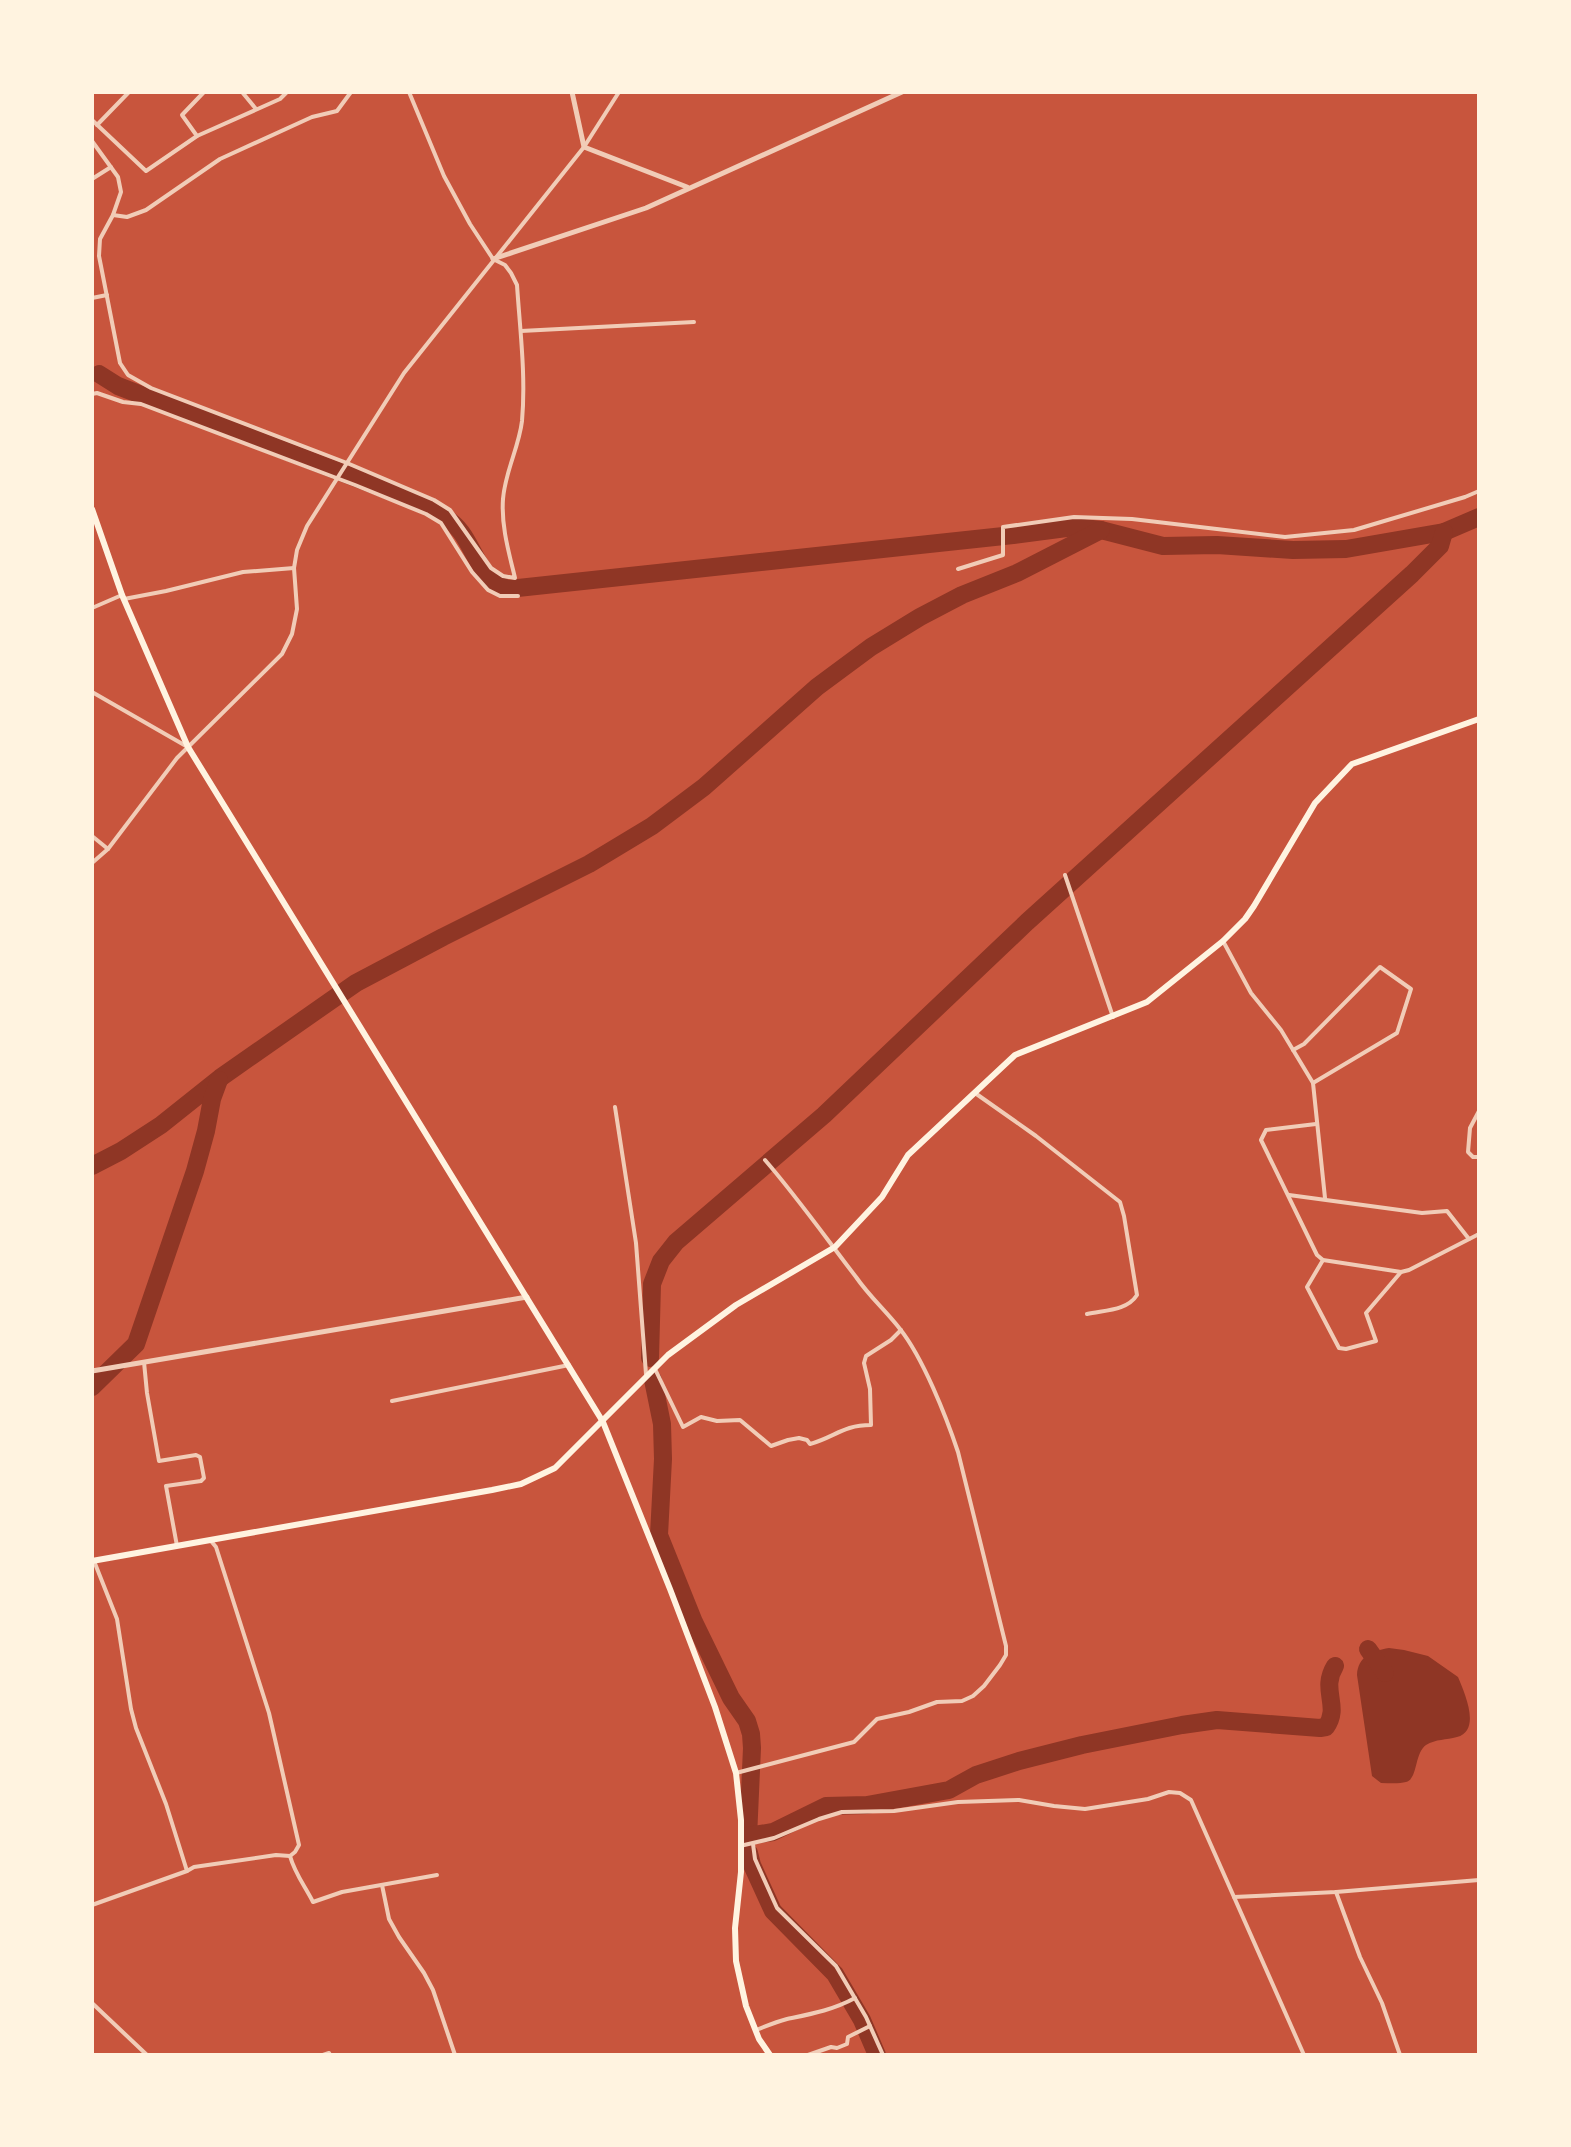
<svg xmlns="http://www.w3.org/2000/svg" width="1571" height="2147" font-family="'Asap Condensed',sans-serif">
	<rect width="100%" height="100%" fill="#c8553d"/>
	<!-- water -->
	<path fill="#8f3625" d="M1389 1648 1404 1650 1428 1656 1458 1677C1464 1692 1482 1730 1457 1737 1446 1740 1436 1739 1426 1745 1414 1754 1418 1779 1406 1782 1399 1784 1389 1783 1381 1783L1372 1776 1357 1675C1358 1656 1372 1651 1389 1648Z"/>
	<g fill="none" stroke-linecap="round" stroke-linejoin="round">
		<!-- stream -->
		<path stroke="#8f3625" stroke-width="3" d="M92 371 99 374"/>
		<!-- river -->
		<g stroke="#8f3625" stroke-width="18">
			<path d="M99 374 118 386 431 507C441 514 453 521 461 532 476 552 481 581 508 589L1013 535 1074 527 1101 530 1163 546 1217 545 1293 550 1346 549 1444 532 1479 517"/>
			<path d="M92 1166 121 1151 161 1125 220 1078 356 983 443 937 589 864 652 826 704 787 817 687 871 647 920 617 962 595 1017 573 1101 530"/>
			<path d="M650 1358 652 1284 661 1261 676 1242 824 1115 1027 922 1412 574 1440 546 1444 532"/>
			<path d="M653 1380 662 1424 663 1459 659 1535 694 1622 731 1698 747 1721 751 1734 752 1748 748 1837"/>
			<path d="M92 1387 136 1344 195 1171 206 1131 212 1099 219 1080"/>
			<path d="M1368 1649 1385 1673"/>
			<path d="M748 1836 773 1832 826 1806 867 1805 949 1790 976 1775 1019 1761 1082 1745 1182 1725 1217 1720 1320 1728 1326 1727C1341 1706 1320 1690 1335 1666"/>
			<path d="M749 1853 752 1865 773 1911 835 1974 862 2020 877 2055"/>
		</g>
		<!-- minor -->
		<g stroke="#f1ccb7" stroke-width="4">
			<path d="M242 92 256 109"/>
			<path d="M92 120 146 171 197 136 280 99 287 92"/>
			<path d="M97 125 129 92"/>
			<path d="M197 136 182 115 204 92"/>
			<path d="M92 141 118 177 121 192 113 215 100 239 99 256 120 363 128 375 151 388 347 463 434 500 450 510 491 568 503 576 515 578C509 553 501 526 503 499 505 472 519 447 522 421 526 376 520 330 517 285L511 273 505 265 493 259 470 224 444 176 409 92"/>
			<path d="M92 179 111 167"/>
			<path d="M113 215 127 217 146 210 220 159 312 117 337 111 351 92"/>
			<path d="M92 298 107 295"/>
			<path d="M521 331 694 322"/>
			<path d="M92 394 97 393 123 402 141 404 355 485 426 514 441 523 472 572 488 590 500 596H518"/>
			<path d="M958 569 1003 555V527L1074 517 1132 519 1285 537 1354 530 1465 497 1479 491"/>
			<path d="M124 599 166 591 243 572 294 568"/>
			<path d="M92 608 122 595"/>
			<path d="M92 692 186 746"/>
			<path d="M92 836 108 849"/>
			<path d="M92 863 108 849 177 758 282 654 292 634 297 609 294 568 297 550 307 526 404 373 584 147 619 92"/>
			<path d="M1065 875 1113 1017"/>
			<path d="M1223 941 1251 993 1281 1030 1313 1083 1325 1198"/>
			<path d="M1293 1050 1304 1044 1380 967 1411 989 1397 1033 1313 1083"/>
			<path d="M975 1093 1036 1136 1120 1202 1124 1216 1137 1295C1127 1311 1104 1310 1087 1314"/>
			<path d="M615 1107 636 1243 646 1374"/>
			<path d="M1479 1111 1470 1128 1468 1152 1473 1157H1479"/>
			<path d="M1316 1124 1266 1130 1261 1140 1317 1255 1323 1260 1401 1272 1409 1270 1479 1234"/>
			<path d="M1289 1195 1422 1213 1447 1211 1469 1239"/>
			<path d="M1323 1260 1307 1287 1339 1348 1346 1349 1376 1341 1366 1313 1401 1272"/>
			<path d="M144 1362 147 1393 159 1461 196 1455 200 1457 204 1478 201 1481 166 1486 177 1546"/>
			<path d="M655 1369 683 1427 701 1417 717 1421 740 1420 771 1446 788 1440 799 1438 807 1440 810 1444C835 1437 843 1425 871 1425L870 1389 864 1363 866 1356 891 1340 901 1330"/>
			<path d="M392 1401 569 1365"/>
			<path d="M211 1541 216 1547 269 1713 299 1845 295 1852 290 1856"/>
			<path d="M94 1561 117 1619 131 1709 136 1728 166 1804 187 1871"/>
			<path d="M736 1773 854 1742 877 1719 909 1712 937 1702 962 1701 973 1696 984 1686 1000 1665 1006 1655V1646L958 1452C946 1416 923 1358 900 1329 886 1311 869 1296 856 1277 826 1238 797 1197 765 1160"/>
			<path d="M753 1844 755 1859 777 1908 836 1966 866 2017 883 2055"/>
			<path d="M740 1846 774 1838 819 1819 842 1812 894 1811 958 1802 1019 1800 1054 1806 1085 1809 1148 1799 1169 1792 1180 1793 1191 1800 1304 2055"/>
			<path d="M290 1856C295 1874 305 1886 313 1902L342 1892 437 1875"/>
			<path d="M382 1885 389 1919 399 1937 424 1973 433 1990 455 2055"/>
			<path d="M1336 1892 1360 1957 1382 2003 1400 2055"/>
			<path d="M1234 1897 1336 1892 1479 1880"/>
			<path d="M92 1905 187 1871 194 1867 276 1855 290 1856"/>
			<path d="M92 2003 147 2055"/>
			<path d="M756 2030C766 2026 776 2022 787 2019 811 2014 833 2010 855 1998"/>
			<path d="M323 2055 329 2053 330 2055"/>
			<path d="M808 2055 831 2047 837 2048 847 2044 848 2037 870 2026"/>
		</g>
		<!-- tertiary -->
		<g stroke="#f1ccb7" stroke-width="5">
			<path d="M572 92 584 147 687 187"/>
			<path d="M493 259 646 208 902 92"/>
			<path d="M92 1371 527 1297"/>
		</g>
		<!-- secondary -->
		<g stroke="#fff3e0" stroke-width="6">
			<path d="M92 509 122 595 188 747 603 1422 670 1589 715 1707 736 1773 741 1820V1872L735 1928 736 1961 746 2006 759 2039 770 2055"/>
			<path d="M92 1561 492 1490 521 1484 555 1468 668 1355 736 1305 835 1247 882 1197 908 1155 1015 1055 1147 1002 1223 941 1245 919 1254 906 1315 803 1352 764 1479 719"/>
		</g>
	</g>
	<!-- border -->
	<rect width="1571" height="2147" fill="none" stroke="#fff3e0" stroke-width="188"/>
</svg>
